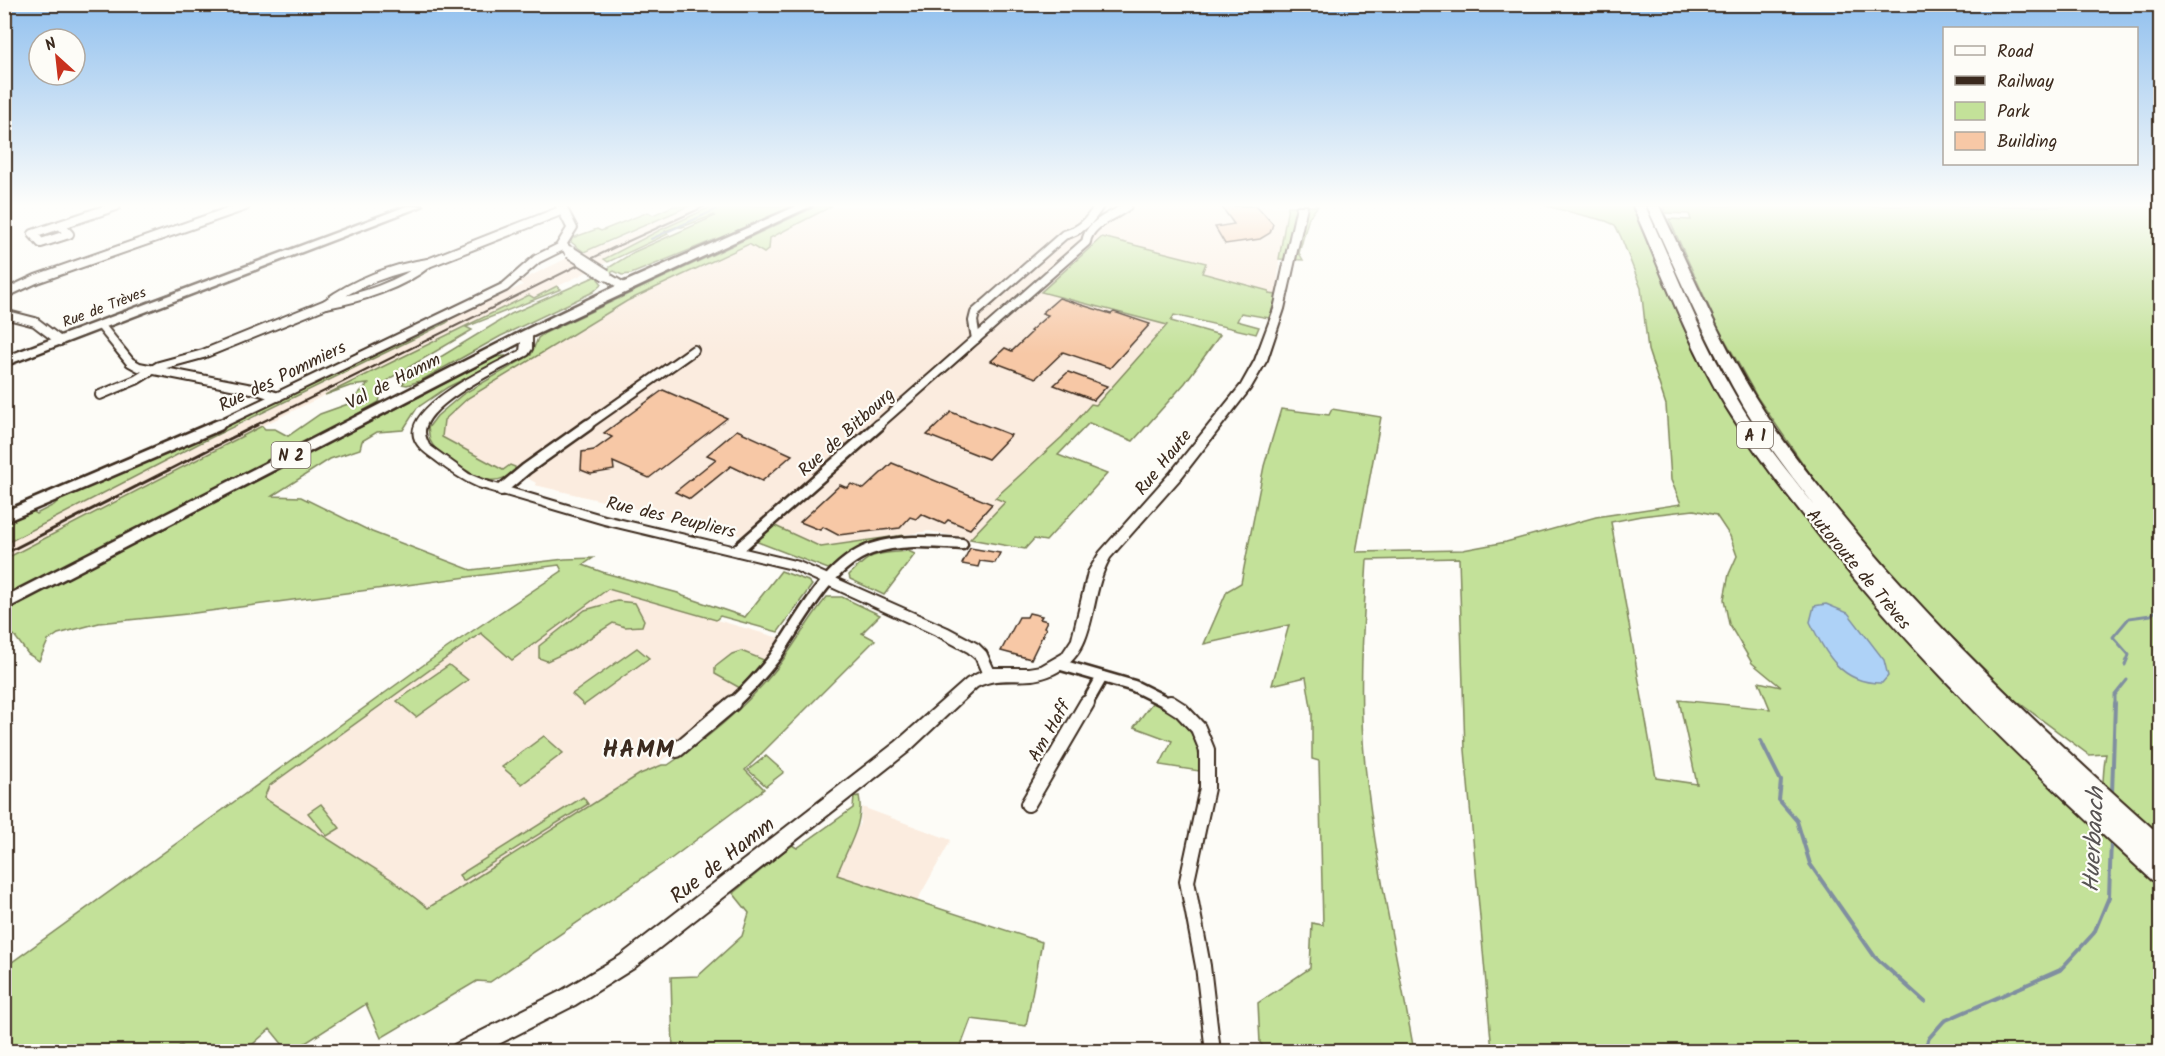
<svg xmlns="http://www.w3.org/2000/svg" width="2165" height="1056" font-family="Kalam,sans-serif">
	<rect width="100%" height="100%" fill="#fdfcf7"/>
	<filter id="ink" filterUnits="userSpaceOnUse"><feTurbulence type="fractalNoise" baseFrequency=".0167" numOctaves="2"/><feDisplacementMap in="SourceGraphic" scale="12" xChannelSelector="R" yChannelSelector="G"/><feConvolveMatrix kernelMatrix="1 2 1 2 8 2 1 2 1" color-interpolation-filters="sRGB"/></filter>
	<g filter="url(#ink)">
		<!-- built -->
		<g fill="#fbecdf">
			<path d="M689 206H718L661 229 605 259 608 262 603 264 534 298 529 295 262 426 5 559V544L113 487 445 324 449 319 523 285 518 282 582 251 609 243Z"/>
			<path d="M832 206H1288L1279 259 1277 295 1269 294V291L1201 273 1206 263 1103 237 1042 291 1167 325 1096 405 1091 404 1062 437 995 498 1005 502 970 539 929 531 821 547 773 525 755 541 721 529 535 485 536 483 515 471V467L510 465 503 470 442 437 444 420 468 398 627 301 749 244 769 249 770 238Z"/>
			<path d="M608 589 787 640 765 669 677 750 660 761 662 765 640 774 428 908 391 879 264 798 269 786 481 633 512 660Z"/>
			<path d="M862 807 951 840 917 901 837 875 860 823Z"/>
		</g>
		<!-- green -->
		<g fill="#c3e199" stroke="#7f865c" stroke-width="1.5" fill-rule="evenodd">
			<path d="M673 206H689L584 252 571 242 572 238 597 229 601 231 648 212 653 215Z"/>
			<path d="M713 206H797L631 274 622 275 614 271 598 279 602 284 593 292 501 336 420 381 407 385 402 384 414 373 511 314 594 277 634 252 715 216 714 215 682 227H676L665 231 668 234 608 262 604 259 660 230Z"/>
			<path d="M817 206H832L770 238 769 249 764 253 749 244 627 301 468 398 444 420 442 437 503 470 510 465 515 467V471C508 477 500 481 490 480 476 478 437 455 431 442 429 439 429 432 428 428L437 416 463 394 531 355 538 338 545 333Z"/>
			<path d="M1288 206H1318L1309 217 1299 253 1303 260 1279 259Z"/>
			<path d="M1546 206H1631C1660 269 1683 335 1718 395 1755 458 1801 515 1848 570 1926 665 2011 752 2102 835 2103 811 2101 777 2106 754L2089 755 2014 699 1923 608 1847 521 1808 471 1757 397 1718 327 1669 219 1691 220 1689 214 1666 213 1663 206H2160V1051H1492L1465 750 1459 558 1367 560C1363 628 1358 697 1365 765 1375 861 1397 956 1414 1051H1268L1260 1043 1258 1003 1310 968 1312 923 1323 925 1319 761 1312 759V713L1306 677 1272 685 1289 625 1204 644 1227 591 1241 583 1264 466 1281 409 1329 415 1332 409 1381 417 1356 552 1463 550 1506 542 1596 517 1681 504 1671 480 1666 405 1648 350 1641 288 1621 237 1615 225 1606 221ZM1694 510 1716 515 1730 536 1737 556 1729 574 1724 599 1729 624 1752 663 1781 687 1759 682 1770 709 1679 700 1697 784 1656 778 1611 522 1641 516Z"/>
			<path d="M1102 237 1206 263 1202 273 1269 291V294L1277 295 1269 318 1241 313 1237 321 1259 327 1256 334 1174 315 1171 321 1220 335 1185 383 1133 441 1089 423 1058 455 1107 474 1046 541 1034 539 1025 549 970 539 1005 502 995 498 1062 437 1091 404 1096 405 1167 325 1041 292Z"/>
			<path d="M557 286 561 289 466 327 472 330 392 377 383 385 379 402 348 419 359 428 496 357 505 356 501 361 448 387 417 408 403 430 377 432 362 441 360 449 330 459 272 496 301 497 372 532 471 570 565 559 593 558 583 565 605 573 678 593 683 596 745 617 781 571 808 581 812 585 778 632 720 616 716 620 608 589 512 660 481 633 269 786 264 798 391 879 428 908 640 774 662 765H668C707 739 743 709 773 673 793 649 807 621 827 597H842L880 615 862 633 875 640 745 770 764 789 672 858 490 982 477 981 381 1038 366 1004 293 1051H288L270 1029 245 1051H188L181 1045 172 1052 5 1051 4 968 447 648 562 571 559 565 187 614 99 623 58 634 48 641 39 661 28 654 14 635 5 641V559L262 426 265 429H275L288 436 320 414 348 404 368 384 350 386 325 395 529 295 534 298Z"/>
			<path d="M448 320 449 321 446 323 200 443 5 544 4 523 33 510 36 514 54 505 62 497 181 447Z"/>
			<path d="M773 525 821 547 904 535V540C888 542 871 543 856 550 845 556 840 565 828 569L755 541Z"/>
			<path d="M908 551 915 554 884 595 850 579 849 575C873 551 875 554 908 551Z"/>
			<path d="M617 601 635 603 644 620 642 626 625 627 613 623 571 650 547 661 539 658V646L585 610Z"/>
			<path d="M637 648 649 658 584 705 572 694Z"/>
			<path d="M741 651 764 660 740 688 715 674V667L732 654Z"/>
			<path d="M449 665 468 680 416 717 397 701Z"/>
			<path d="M1155 699C1182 720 1202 733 1199 771L1160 765 1172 741 1134 727Z"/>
			<path d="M544 736 563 753 522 784 502 767Z"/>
			<path d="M766 756 784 772 766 786 748 770Z"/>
			<path d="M859 796C865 824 846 849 837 875L1042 942 1026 1026 971 1019 959 1051H673L671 977 698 976 742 936 749 913 733 893 792 845 797 848 853 808 854 797Z"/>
			<path d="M583 797 588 804 463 881 459 875Z"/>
			<path d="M321 804 340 828 327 836 308 813Z"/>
		</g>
		<!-- water -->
		<path fill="#aed2f7" stroke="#808fa0" stroke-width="1.5" d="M1826 604 1848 613 1884 660 1888 676 1882 683C1841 684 1826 654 1810 622L1814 606Z"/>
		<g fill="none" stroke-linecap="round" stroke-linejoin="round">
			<!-- stream-far2 -->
			<path stroke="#808fa0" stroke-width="2" d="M651 239 724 206"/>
			<!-- stream-far1 -->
			<g stroke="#808fa0" stroke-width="3">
				<path d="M2125 665 2129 655 2113 637 2129 618 2151 615 2160 607"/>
				<path d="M2115 705V695L2127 680"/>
			</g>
			<!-- stream -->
			<g stroke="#808fa0" stroke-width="4">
				<path d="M1761 741 1781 781 1779 800 1797 821 1810 864 1875 957 1925 1002"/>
				<path d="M2112 794 2115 703"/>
				<path d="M1923 1052 1929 1038 1944 1021 2060 970 2094 933 2109 897 2111 840"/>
			</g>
		</g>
		<!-- building -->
		<g fill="#f7c8a6" stroke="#3b2a1e" stroke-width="1.5">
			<path d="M1221 206H1257L1273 224 1270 233 1260 239 1225 244 1215 227 1234 224Z"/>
			<path d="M1059 298 1111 314 1114 312 1150 324 1110 368 1063 352 1036 378 991 361 1005 348 1012 351 1032 332 1030 331 1048 315 1042 313Z"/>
			<path d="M1068 372 1107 386 1094 400 1054 385Z"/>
			<path d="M663 390 727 418 649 478 613 462 614 470 591 474 581 470 582 452 594 450 612 437 604 433Z"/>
			<path d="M951 412 1011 435 988 459 927 435Z"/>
			<path d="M737 430 792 455 762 481 731 466 690 499 675 492 716 459 707 455Z"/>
			<path d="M892 463 992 504 970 529 948 520 944 524 921 514 916 519 910 517 900 528 838 535 823 527 820 530 800 522 840 485 847 488 851 484 864 489Z"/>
			<path d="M970 548 1000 553 995 563 980 561 978 567 962 564Z"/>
			<path d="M1029 613 1042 616 1040 619 1047 621 1044 627 1046 628 1031 659 1001 651 1019 617H1027Z"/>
		</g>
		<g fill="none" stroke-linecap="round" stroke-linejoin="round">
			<!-- minor-far2 casing -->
			<g stroke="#3b2a1e" stroke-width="12">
				<g id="minor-far2">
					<path d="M60 225 69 234 41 243 33 234 116 206"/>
					<path d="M428 263C401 285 360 298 326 304 354 283 393 268 428 263Z"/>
					<path d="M428 263 563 210"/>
					<path d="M4 294 36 279 245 206"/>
					<path d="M4 314 35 322 60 341"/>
					<path d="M101 326 130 362 139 367 257 390 278 397"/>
					<path d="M976 339 973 321 975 313 1064 235C1083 230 1090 220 1099 206"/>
					<path d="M100 395 136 380 159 366 203 354 326 304"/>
					<path d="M216 426 505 287 537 259 563 246"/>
					<path d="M586 426 694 350"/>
					<path d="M877 426 1086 242C1089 222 1114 217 1127 206"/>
				</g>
			</g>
			<!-- minor-far1 casing -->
			<g stroke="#3b2a1e" stroke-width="15">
				<g id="minor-far1">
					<path d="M501 490 526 469 588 425"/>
					<path d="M4 517 219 425"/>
					<path d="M737 550 879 425"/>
					<path d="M1058 664 1134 686 1172 705"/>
					<path d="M731 705C747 690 762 674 775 657 801 621 826 565 871 549 900 539 932 542 962 544"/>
					<path d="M1086 705 1102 677"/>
				</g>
			</g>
			<!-- minor casing -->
			<g stroke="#3b2a1e" stroke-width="18">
				<g id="minor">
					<path d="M1170 703 1181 710 1198 728 1207 750V788L1187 881 1203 966 1213 1052"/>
					<path d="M677 750 733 703"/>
					<path d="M1028 804 1087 703"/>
				</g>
			</g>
			<!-- tertiary casing -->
			<g stroke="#3b2a1e" stroke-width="4">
				<path id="tertiary" d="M527 331 532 334V349L528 355C504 368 426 403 425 432 425 437 427 440 429 445L469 474 486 481 605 516 799 562 948 628 978 644 986 652 996 674 994 678 989 679 984 678 976 659 968 652 938 636 792 569 604 524 478 487C462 480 449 471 435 460 427 454 417 448 414 437 406 404 497 363 520 351L522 334Z"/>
			</g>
			<!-- secondary casing -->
			<g stroke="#3b2a1e" stroke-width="4">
				<g id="secondary">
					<path d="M556 206H566L577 228 567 244 575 252 574 254H566L557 244 567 228Z"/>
					<path d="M1297 206H1307L1284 309 1267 360 1250 389 1181 478 1110 558C1086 599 1101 655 1049 676 1024 686 1003 674 977 687L908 752 634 968 575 1005 483 1052H451L454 1045 561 991 620 956 896 742 967 679 989 668H1029L1041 666 1062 654 1072 639 1088 572 1100 552 1171 472 1241 385 1255 360 1274 309Z"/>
					<path d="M606 272 628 285V289H620L602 277 601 275Z"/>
				</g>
			</g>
			<!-- primary casing -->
			<g stroke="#3b2a1e" stroke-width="5">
				<g id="primary">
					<path d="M407 206H422L4 366V357Z"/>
					<path d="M797 206H811L531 337 4 610V597L523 331 620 284Z"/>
				</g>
			</g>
			<!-- motorway casing -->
			<g stroke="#3b2a1e" stroke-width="4">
				<path id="motorway" d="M1633 206H1645C1675 269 1700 335 1735 395 1758 435 1787 471 1815 506 1790 474 1764 441 1743 405 1706 341 1677 273 1647 206H1659C1694 276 1723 350 1767 416 1787 448 1811 477 1835 507 1932 627 2045 733 2160 835V883L2152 880C2028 767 1907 651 1805 517 1777 482 1750 446 1726 407 1688 344 1662 273 1633 206Z"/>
			</g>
			<!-- minor-far2 -->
			<use href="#minor-far2" stroke="#fdfcf7" stroke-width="8"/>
			<!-- minor-far1 -->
			<use href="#minor-far1" stroke="#fdfcf7" stroke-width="10"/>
			<!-- minor -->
			<use href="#minor" stroke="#fdfcf7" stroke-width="14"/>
			<!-- tertiary -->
			<use href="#tertiary" fill="#fdfcf7" fill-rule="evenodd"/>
			<!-- secondary -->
			<use href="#secondary" fill="#fdfcf7" fill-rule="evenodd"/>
			<!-- primary -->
			<use href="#primary" fill="#fdfcf7" fill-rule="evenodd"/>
			<!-- motorway -->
			<use href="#motorway" fill="#fdfcf7" fill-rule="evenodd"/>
			<!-- rail-far1 -->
			<path stroke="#3b2a1e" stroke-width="2" d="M254 426 613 248 706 206"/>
			<!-- rail -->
			<path stroke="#3b2a1e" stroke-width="3" d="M4 554 257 425"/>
			<!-- secondary-bridge casing -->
			<g stroke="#3b2a1e" stroke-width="15" stroke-linecap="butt">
				<path id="secondary-bridge" d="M570 252 606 275"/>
			</g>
			<!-- secondary-bridge -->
			<use href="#secondary-bridge" stroke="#fdfcf7" stroke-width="11"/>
		</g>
	</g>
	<!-- sky -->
	<linearGradient id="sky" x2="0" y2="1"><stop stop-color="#91c0ee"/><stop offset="0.58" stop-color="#fefefb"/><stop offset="1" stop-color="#fefefb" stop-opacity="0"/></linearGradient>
	<rect width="2165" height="354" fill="url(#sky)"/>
	<g text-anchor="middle" stroke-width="4.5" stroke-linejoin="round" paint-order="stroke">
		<!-- far-street labels -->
		<g font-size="15" fill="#3b2a1e" stroke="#fdfcf7">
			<text transform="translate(104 307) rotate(-21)" y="5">Rue de Trèves</text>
		</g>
		<!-- shield labels -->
		<g fill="#fdfcf7" stroke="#75695f" stroke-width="1.5">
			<rect x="1737" y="422" width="36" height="26" rx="4.5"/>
			<rect x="271.5" y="442" width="39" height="26" rx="4.5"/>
		</g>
		<g font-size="16" font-weight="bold" fill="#3b2a1e">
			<text x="1755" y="441">A 1</text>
			<text x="291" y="461">N 2</text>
		</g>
		<!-- street labels -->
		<g font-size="18" fill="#3b2a1e" stroke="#fdfcf7">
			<text transform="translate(282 376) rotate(-26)" y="6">Rue des Pommiers</text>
			<text transform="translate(393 381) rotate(-27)" y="6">Val de Hamm</text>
			<text transform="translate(846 432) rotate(-42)" y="6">Rue de Bitbourg</text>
			<text transform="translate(1163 462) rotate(-51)" y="6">Rue Haute</text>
			<text transform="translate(671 517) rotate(13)" y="6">Rue des Peupliers</text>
			<text transform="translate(1859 569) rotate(50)" y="6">Autoroute de Trèves</text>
			<text transform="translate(1049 731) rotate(-60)" y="6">Am Haff</text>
		</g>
		<!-- near-street labels -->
		<g font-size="21" fill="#3b2a1e" stroke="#fdfcf7">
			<text transform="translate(722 860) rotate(-38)" y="7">Rue de Hamm</text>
		</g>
		<!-- district labels -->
		<g font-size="24" font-weight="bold" letter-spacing="1.5" fill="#3b2a1e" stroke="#fdfcf7">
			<text x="639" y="757">HAMM</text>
		</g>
		<!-- near-water labels -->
		<g font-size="24" font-style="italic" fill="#585454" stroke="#fdfcf7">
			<text transform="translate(2093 840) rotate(-87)" y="8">Huerbaach</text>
		</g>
	</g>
	<!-- margin -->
	<rect width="2165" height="1056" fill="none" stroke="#fdfcf7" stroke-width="24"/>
	<rect x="12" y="12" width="2141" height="1032" fill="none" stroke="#3b2a1e" stroke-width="2" filter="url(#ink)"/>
	<!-- legend -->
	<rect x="1943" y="27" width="195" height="138" fill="#fdfcf7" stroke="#afa8a0" stroke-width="1.5"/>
	<rect x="1955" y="46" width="30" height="9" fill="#fdfcf7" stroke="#afa8a0" stroke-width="1.5"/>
	<text x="1997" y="57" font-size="18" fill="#3b2a1e">Road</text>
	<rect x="1955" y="76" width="30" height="9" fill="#3b2a1e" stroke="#afa8a0" stroke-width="1.5"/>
	<text x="1997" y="87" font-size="18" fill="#3b2a1e">Railway</text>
	<rect x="1955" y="102" width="30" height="18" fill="#c3e199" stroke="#afa8a0" stroke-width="1.5"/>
	<text x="1997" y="117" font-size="18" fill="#3b2a1e">Park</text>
	<rect x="1955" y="132" width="30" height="18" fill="#f7c8a6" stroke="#afa8a0" stroke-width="1.5"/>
	<text x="1997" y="147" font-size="18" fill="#3b2a1e">Building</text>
	<!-- north arrow -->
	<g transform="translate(57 57) rotate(333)"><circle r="28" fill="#fdfcf7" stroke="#afa8a0" stroke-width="1.5"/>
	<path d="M0-4.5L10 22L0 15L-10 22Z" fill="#c8321e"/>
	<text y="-9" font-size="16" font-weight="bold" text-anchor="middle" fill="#3b2a1e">N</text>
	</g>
</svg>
